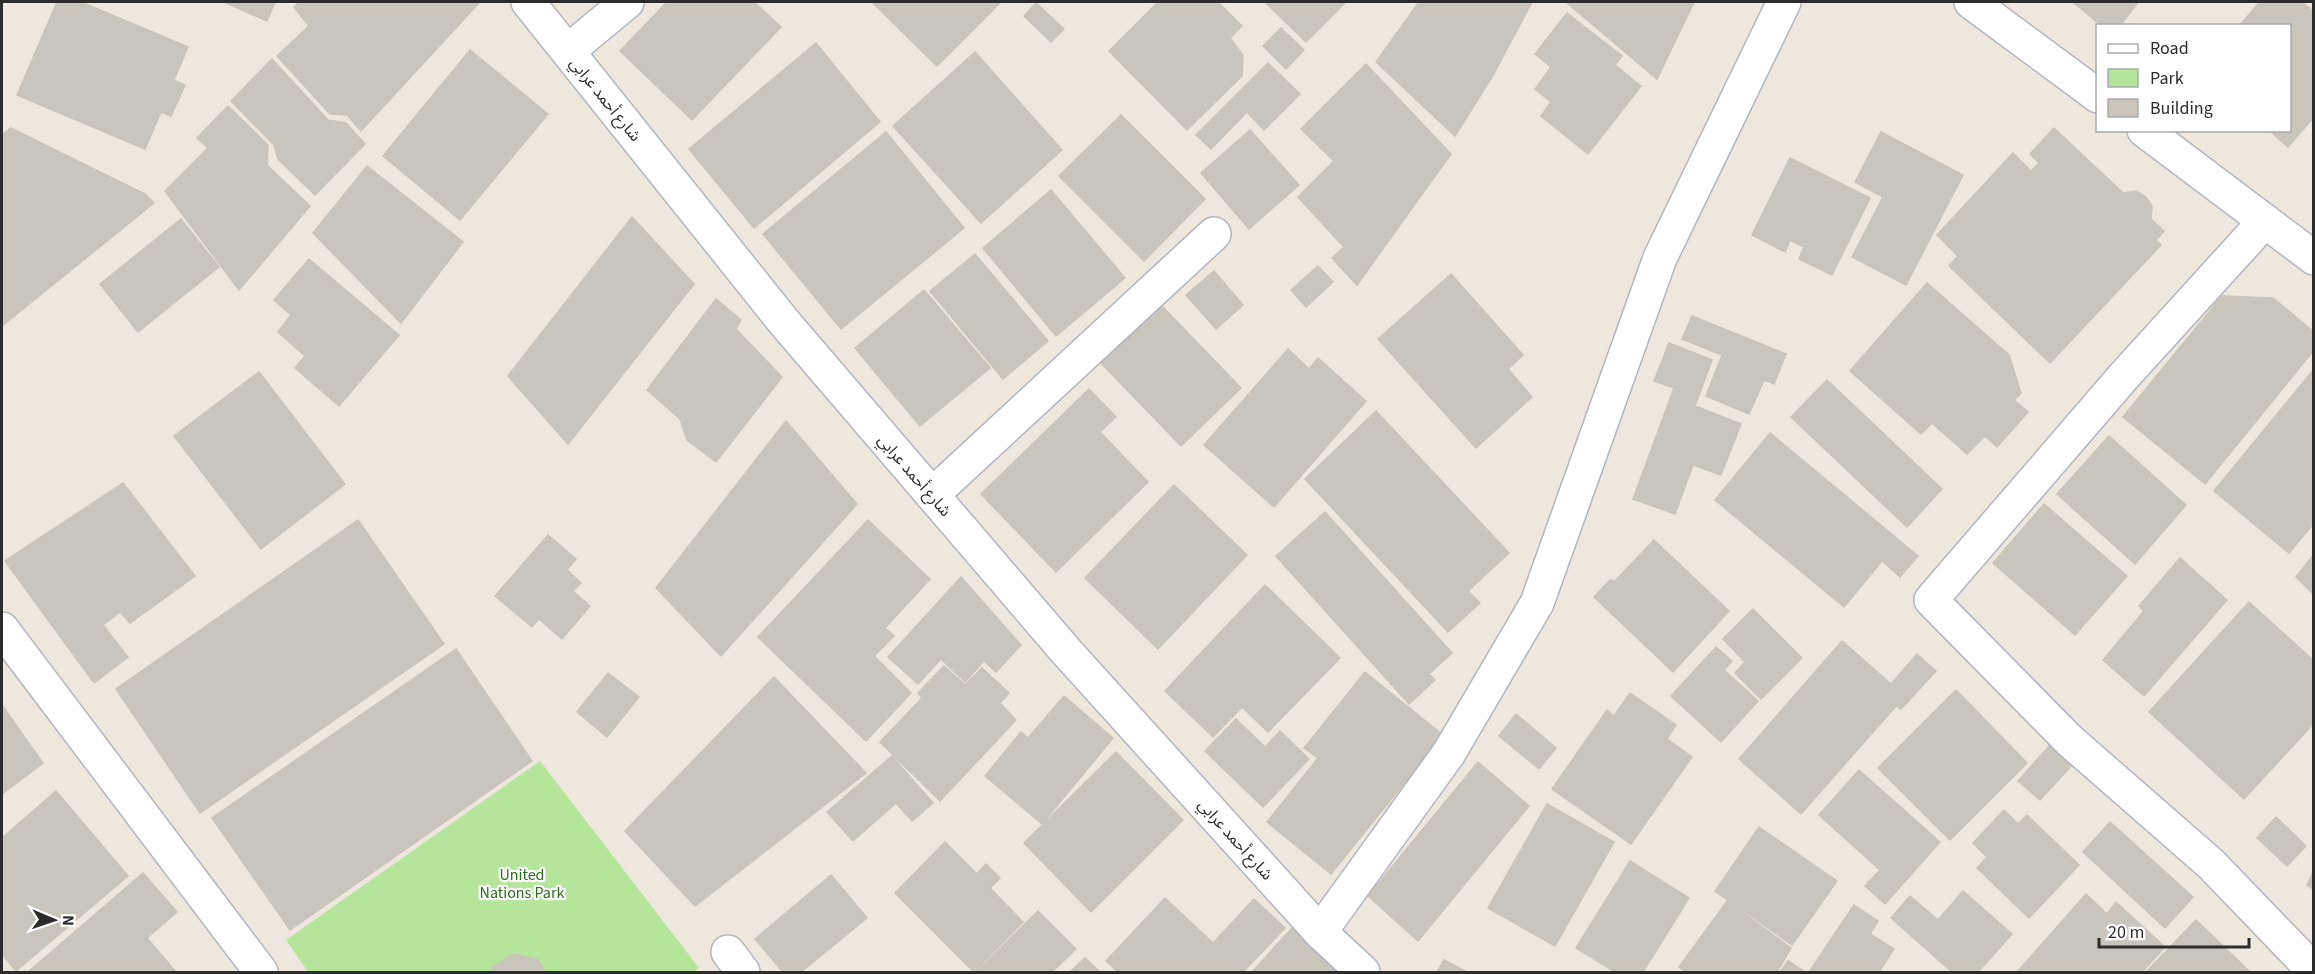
<svg xmlns="http://www.w3.org/2000/svg" width="2315" height="974" font-family="'Source Sans 3','Noto Sans Arabic',sans-serif">
	<rect width="100%" height="100%" fill="#eee7de"/>
	<!-- green -->
	<path fill="#b4e59b" d="M540 761 699 968 693 972H308L286 940Z"/>
	<!-- building -->
	<g fill="#c9c5bd" stroke="#cac3b8" stroke-width="1.5">
		<path d="M57 2H81L188 47 174 80 185 85 171 116 161 112 145 149 17 95Z"/>
		<path d="M224 2H275L267 21Z"/>
		<path d="M299 2H478L479 3 361 131 347 115 330 114 277 56 309 26 294 7Z"/>
		<path d="M667 2H754L781 27 692 120 620 51Z"/>
		<path d="M872 2H1001L937 66Z"/>
		<path d="M1158 2H1218L1242 26 1230 38 1243 55 1242 76 1187 130 1109 51Z"/>
		<path d="M1265 2H1346L1306 42Z"/>
		<path d="M1419 2H1532L1492 77 1455 136 1376 62Z"/>
		<path d="M1566 2H1694L1657 79Z"/>
		<path d="M2073 2H2138L2120 26H2102Z"/>
		<path d="M2260 2H2302L2314 12V117L2288 147 2269 130H2290V26H2239Z"/>
		<path d="M1036 3 1064 29 1051 42 1024 16Z"/>
		<path d="M1567 13 1622 56 1615 65 1641 86 1588 154 1541 116 1551 102 1535 89 1551 67 1535 54Z"/>
		<path d="M1281 28 1304 50 1286 69 1263 46Z"/>
		<path d="M816 43 880 122 754 228 689 149Z"/>
		<path d="M470 50 548 114 460 220 383 156Z"/>
		<path d="M975 52 1062 150 981 223 893 126Z"/>
		<path d="M272 59 328 120 346 123 365 144 315 195 278 159 274 145 231 101Z"/>
		<path d="M1268 63 1300 94 1264 130 1247 112 1211 149 1196 135Z"/>
		<path d="M1366 64 1451 154 1357 285 1332 258 1344 247 1298 197 1334 161 1301 129Z"/>
		<path d="M228 106 268 145 267 165 310 206 239 290 165 191 208 148 197 138Z"/>
		<path d="M1121 115 1205 199 1144 261 1059 176Z"/>
		<path d="M11 128 145 194 154 203 2 326V135Z"/>
		<path d="M2054 128 2123 193 2136 191 2146 197 2152 206 2151 219 2164 231 2156 240 2161 245 2050 363 1949 266 1958 256 1937 235 2013 153 2031 171 2039 163 2030 154Z"/>
		<path d="M1250 130 1299 185 1249 229 1201 173Z"/>
		<path d="M886 132 964 228 841 329 763 234Z"/>
		<path d="M1881 132 1963 175 1906 285 1852 257 1883 197 1855 182Z"/>
		<path d="M1790 158 1870 198 1832 275 1799 259 1804 247 1790 240 1785 252 1752 235Z"/>
		<path d="M367 166 463 242 401 323 313 233Z"/>
		<path d="M1051 190 1125 278 1056 336 983 248Z"/>
		<path d="M632 217 694 284 568 444 508 376Z"/>
		<path d="M181 219 219 267 138 332 100 284Z"/>
		<path d="M975 254 1048 341 1003 379 930 291Z"/>
		<path d="M309 259 399 335 339 406 295 368 305 356 278 332 291 315 274 300Z"/>
		<path d="M1318 266 1333 282 1306 307 1291 290Z"/>
		<path d="M1214 271 1243 305 1216 329 1186 295Z"/>
		<path d="M1451 274 1523 355 1508 369 1532 397 1476 448 1378 339Z"/>
		<path d="M1927 283 2009 355 2021 393 2014 400 2028 412 1997 447 1985 436 1967 454 1932 423 1921 434 1850 371Z"/>
		<path d="M924 290 990 368 920 426 855 348Z"/>
		<path d="M2222 296 2273 298 2314 332V350L2205 484 2123 417Z"/>
		<path d="M716 299 741 320 736 329 782 377 716 462 687 440 680 419 647 390Z"/>
		<path d="M1160 304 1241 388 1181 446 1100 362Z"/>
		<path d="M1692 316 1786 354 1774 384 1764 380 1749 414 1706 396 1722 355 1682 339Z"/>
		<path d="M1669 343 1712 360 1695 406 1741 424 1721 475 1693 465 1675 514 1633 499 1674 388 1654 381Z"/>
		<path d="M1288 349 1309 369 1318 358 1366 401 1274 507 1204 445Z"/>
		<path d="M2314 369V523L2289 553 2214 491Z"/>
		<path d="M259 372 345 484 261 549 174 436Z"/>
		<path d="M1827 380 1942 489 1907 527 1791 417Z"/>
		<path d="M1089 389 1116 417 1100 432 1148 482 1056 572 981 494Z"/>
		<path d="M1376 411 1509 553 1468 591 1480 603 1448 632 1305 479Z"/>
		<path d="M786 421 857 504 721 656 656 588Z"/>
		<path d="M1770 433 1918 556 1900 577 1882 561 1844 607 1715 500Z"/>
		<path d="M2109 436 2186 505 2135 564 2057 494Z"/>
		<path d="M123 483 195 576 130 623 120 612 103 625 128 657 94 683 5 561Z"/>
		<path d="M1174 485 1247 555 1158 649 1085 578Z"/>
		<path d="M2044 504 2127 576 2075 635 1993 563Z"/>
		<path d="M1325 512 1452 653 1429 674 1435 680 1409 704 1276 556Z"/>
		<path d="M358 520 444 644 200 813 116 689Z"/>
		<path d="M868 520 930 579 885 628 894 636 874 656 911 693 866 741 758 637Z"/>
		<path d="M548 535 576 559 567 570 581 583 573 591 590 606 562 639 539 619 532 627 495 596Z"/>
		<path d="M1654 540 1729 611 1673 672 1594 597 1611 579 1614 582Z"/>
		<path d="M2314 554V595L2296 577Z"/>
		<path d="M2180 558 2227 600 2144 696 2103 660 2144 611 2139 606Z"/>
		<path d="M961 577 1021 645 996 672 984 661 965 682 941 659 918 684 888 657Z"/>
		<path d="M1265 585 1340 658 1268 732 1242 707 1213 737 1165 691Z"/>
		<path d="M2249 602 2314 661V723L2244 799 2149 712Z"/>
		<path d="M1753 609 1802 658 1761 699 1735 673 1745 662 1723 639Z"/>
		<path d="M1842 641 1891 684 1917 654 1936 671 1901 709 1896 706 1801 814 1739 759Z"/>
		<path d="M1716 647 1732 661 1724 670 1758 701 1721 742 1671 696Z"/>
		<path d="M456 649 532 761 290 930 212 818Z"/>
		<path d="M944 666 965 685 982 668 1009 693 1000 703 1016 720 940 801 880 742 922 698 918 693Z"/>
		<path d="M1365 672 1443 735 1331 874 1267 822 1318 758 1304 748Z"/>
		<path d="M608 673 639 697 607 737 577 712Z"/>
		<path d="M774 677 866 773 695 906 625 831Z"/>
		<path d="M1956 690 2027 763 1950 840 1878 768Z"/>
		<path d="M1630 693 1676 725 1667 739 1692 757 1631 844 1552 789 1607 710 1614 716Z"/>
		<path d="M1064 696 1113 738 1042 824 985 776 1021 732 1028 738Z"/>
		<path d="M2 705 43 763 2 794Z"/>
		<path d="M1516 714 1556 748 1539 769 1499 736Z"/>
		<path d="M1236 719 1265 747 1280 731 1309 759 1263 807 1205 751Z"/>
		<path d="M2049 746 2071 766 2040 800 2018 781Z"/>
		<path d="M1116 752 1183 820 1091 912 1024 843Z"/>
		<path d="M892 756 933 803 912 821 896 803 853 841 827 812Z"/>
		<path d="M1478 762 1529 806 1418 941 1368 896Z"/>
		<path d="M1859 770 1940 842 1885 904 1865 886 1880 870 1819 815Z"/>
		<path d="M56 791 128 876 16 971 2 954V838Z"/>
		<path d="M1547 804 1614 842 1555 946 1488 908Z"/>
		<path d="M2004 810 2018 824 2027 815 2079 865 2029 918 1977 868 1987 857 1973 843Z"/>
		<path d="M2276 817 2306 846 2287 866 2257 838Z"/>
		<path d="M2110 822 2193 897 2165 928 2083 852Z"/>
		<path d="M1759 827 1837 881 1792 945 1715 891Z"/>
		<path d="M945 842 977 874 986 864 1000 878 990 888 1023 922 974 972 895 893Z"/>
		<path d="M1630 861 1689 898 1643 972H1615L1576 948Z"/>
		<path d="M2314 870V890L2307 885Z"/>
		<path d="M143 873 177 912 147 938 176 972H28Z"/>
		<path d="M831 875 867 918 801 972H783L755 939Z"/>
		<path d="M1963 891 2012 934 1978 972H1952L1891 918 1910 896 1938 920Z"/>
		<path d="M2086 894 2107 914 2116 902 2165 947 2142 972H2017Z"/>
		<path d="M1165 898 1213 943 1254 899 1285 928 1243 972H1118L1106 961Z"/>
		<path d="M1727 901 1791 948 1777 972H1686L1679 967Z"/>
		<path d="M1854 905 1878 921 1870 934 1894 949 1879 972H1809Z"/>
		<path d="M1038 911 1076 949 1052 972H976Z"/>
		<path d="M2196 920 2250 972H2146Z"/>
		<path d="M1292 928 1340 972H1252Z"/>
		<path d="M514 954 538 960 545 972H491L493 967Z"/>
		<path d="M1085 958 1100 972H1070Z"/>
		<path d="M1444 960 1467 972H1437Z"/>
		<path d="M1788 961 1805 972H1780Z"/>
	</g>
	<g fill="none" stroke-linecap="round" stroke-linejoin="round">
		<!-- minor casing -->
		<g stroke="#b2b5c0" stroke-width="36">
			<g id="minor">
				<path d="M528 2 784 322 1065 650 1320 932"/>
				<path d="M1971 2 2098 96"/>
				<path d="M568 51 627 2"/>
				<path d="M2144 130 2314 258"/>
				<path d="M2265 221 2124 376 1931 600 2069 740 2211 864 2314 971"/>
				<path d="M932 495 1214 234"/>
				<path d="M2 629 261 972"/>
				<path d="M728 952 743 972"/>
				<path d="M1363 972 1320 932 1449 753 1537 603 1660 258 1784 2"/>
			</g>
		</g>
		<!-- minor -->
		<use href="#minor" stroke="#fff" stroke-width="33"/>
	</g>
	<g text-anchor="middle" stroke-width="4.5" stroke-linejoin="round" paint-order="stroke">
		<!-- street labels -->
		<g font-size="16" fill="#2c2c2c" stroke="#fff">
			<text transform="translate(606 99) rotate(51)" y="6">شارع أحمد عرابي</text>
			<text transform="translate(915 475) rotate(49)" y="6">شارع أحمد عرابي</text>
			<text transform="translate(1236 839) rotate(48)" y="6">شارع أحمد عرابي</text>
		</g>
		<!-- park labels -->
		<g font-size="16" fill="#2a6c1a" stroke="#fff">
			<text x="522" y="880">United<tspan x="522" dy="18">Nations Park</tspan></text>
		</g>
	</g>
	<!-- border -->
	<rect width="2315" height="974" fill="none" stroke="#2c2c2c" stroke-width="6"/>
	<!-- legend -->
	<rect x="2096" y="24" width="195" height="108" fill="#ffffff" stroke="#ababab" stroke-width="1.5"/>
	<rect x="2108" y="44" width="30" height="9" fill="#ffffff" stroke="#ababab" stroke-width="1.5"/>
	<text x="2150" y="54" font-size="18" fill="#2c2c2c">Road</text>
	<rect x="2108" y="69" width="30" height="18" fill="#b4e59b" stroke="#ababab" stroke-width="1.5"/>
	<text x="2150" y="84" font-size="18" fill="#2c2c2c">Park</text>
	<rect x="2108" y="99" width="30" height="18" fill="#c9c5bd" stroke="#ababab" stroke-width="1.5"/>
	<text x="2150" y="114" font-size="18" fill="#2c2c2c">Building</text>
	<!-- north arrow -->
	<g transform="translate(54 920) rotate(92)" stroke="#ffffff" stroke-width="4.5" paint-order="stroke">
	<path d="M0-4.5L10 22L0 15L-10 22Z" fill="#2c2c2c"/>
	<text y="-9" font-size="16" font-weight="bold" text-anchor="middle" fill="#2c2c2c">N</text>
	</g>
	<!-- scale -->
	<path d="M2099 938v9h150v-9" fill="none" stroke="#2c2c2c" stroke-width="3"/>
	<text x="2108" y="938" font-size="18" fill="#2c2c2c" stroke="#ffffff" stroke-width="4.5" paint-order="stroke">20 m</text>
</svg>
